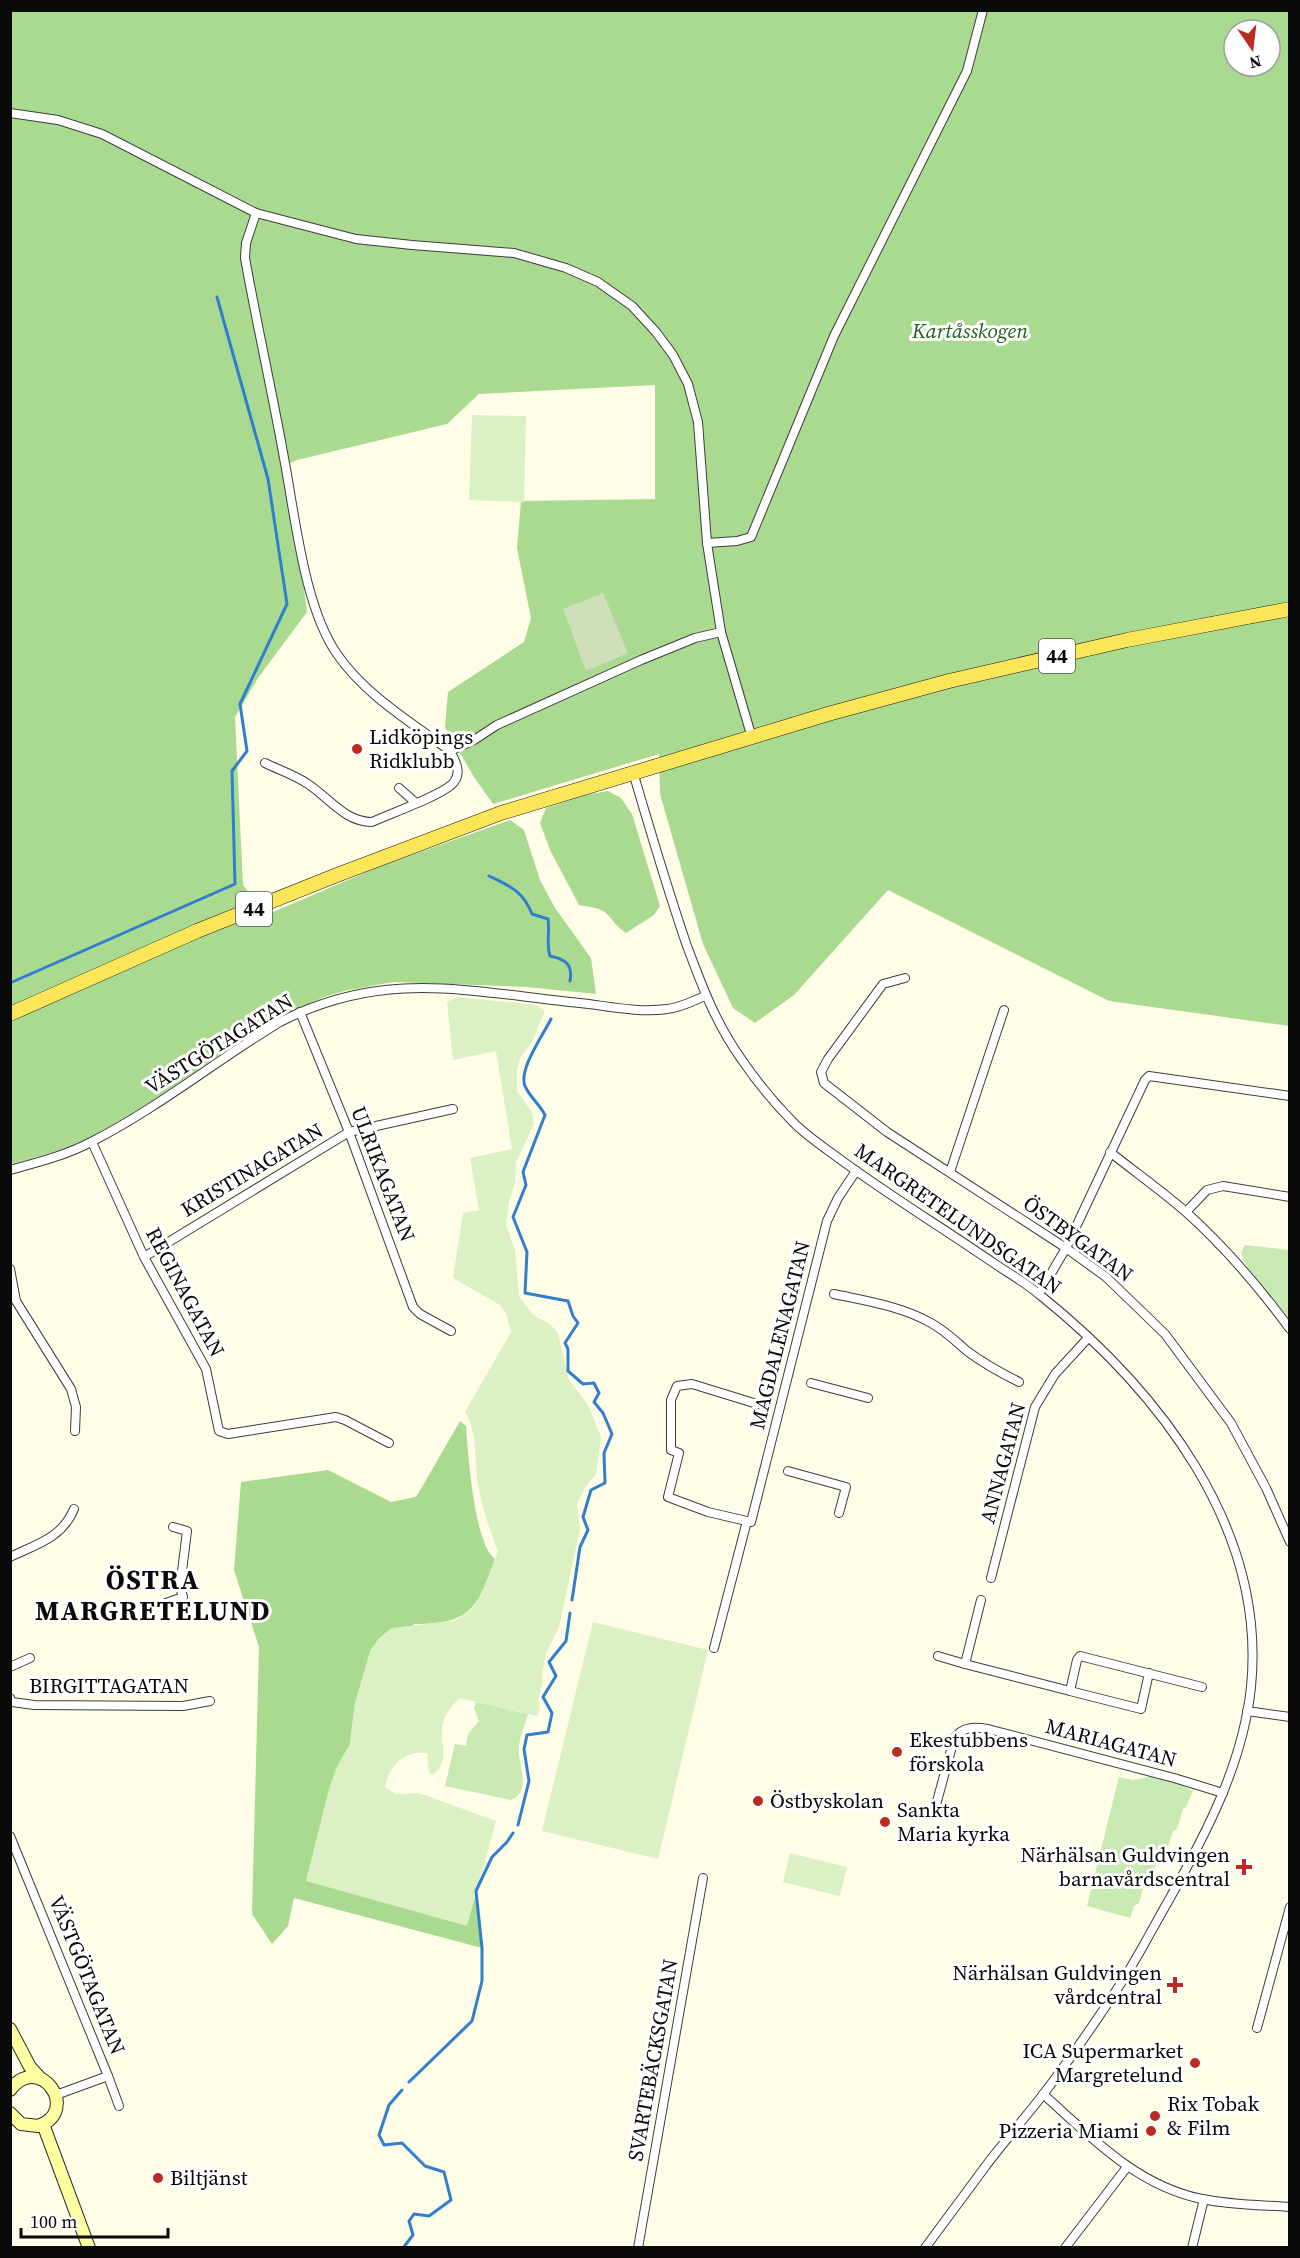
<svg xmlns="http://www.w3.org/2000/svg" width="1300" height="2258" font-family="'Source Serif 4',serif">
	<rect width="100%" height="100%" fill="#fffde7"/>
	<!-- green -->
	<g fill="#c8e9b1">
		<path d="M1245 1245 1289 1250V1319L1245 1264 1241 1253Z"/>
		<path d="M476 1702 528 1714C525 1724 520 1736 519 1747 517 1763 533 1791 511 1800L445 1786 455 1744 466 1746 468 1734 479 1721 474 1708Z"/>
		<path d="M1153 1776 1173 1781 1193 1791 1186 1807 1183 1809 1177 1829 1173 1831 1167 1849C1155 1856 1156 1866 1153 1878L1145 1882 1139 1903 1134 1906 1130 1918 1087 1906 1119 1777 1133 1780Z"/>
	</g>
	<!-- forest -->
	<g fill="#a9da90" fill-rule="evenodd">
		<path d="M11 11H1289V1026L1109 1001 888 890 794 995 755 1023 733 1008 703 944 660 794 659 754 493 804 474 777 445 727 448 692 524 642 531 618 517 548 521 501 655 499V385L479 394 447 424 297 460 288 464 307 612 258 678 235 717 243 885 266 915 381 866 510 820 524 830 540 880 555 908 591 958 596 994 527 987 393 982 344 991 324 997 278 1018C214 1056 155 1104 88 1138 64 1150 37 1157 11 1164ZM1234 30H1270V66H1234Z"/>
		<path d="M608 791 621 798 632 814 660 906 654 915 626 933C617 927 615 923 608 915 601 907 588 907 579 905L550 850 540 823 546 808 585 795Z"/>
		<path d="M460 1421 466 1426C468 1452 474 1544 495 1559 477 1609 471 1624 414 1624L362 1682 355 1703 350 1744 336 1769 466 1926 476 1891 482 1948 294 1898 288 1926 272 1944 252 1914 259 1647 234 1570 241 1482 328 1470 391 1502 415 1497 418 1494Z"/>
	</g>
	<!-- cemetery -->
	<path fill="#cfdfba" d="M603 593 628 653 586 671 563 609Z"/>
	<!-- pitch -->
	<g fill="#dbf0c3">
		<path d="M472 415 526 416 524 502 469 500Z"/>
		<path d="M457 997 537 1005 545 1011 531 1044 520 1058 517 1071V1091L532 1112 534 1124 516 1162 515 1183 509 1201 506 1225 515 1250 519 1296 533 1315 550 1324 558 1333 569 1380 588 1405 601 1437 596 1474 585 1487 577 1505 580 1529 559 1627 546 1653 542 1675 543 1683 538 1699 540 1710 537 1716 459 1698C453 1705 444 1715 443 1724 438 1744 452 1758 433 1775L429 1772 427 1753C404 1750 389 1766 385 1787L395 1794 419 1793 496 1821 467 1926 306 1881 329 1789 336 1769 350 1744 355 1703 370 1651 379 1638 392 1628 455 1621 471 1610 481 1595 498 1551C490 1530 483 1511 479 1489 474 1465 478 1430 465 1412L511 1332 506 1313 500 1305 453 1278 463 1213 479 1210 470 1158 512 1149 496 1051 453 1060 447 1002Z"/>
		<path d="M593 1622 708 1650 658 1859 542 1831Z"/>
		<path d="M790 1853 847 1867 840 1896 783 1882Z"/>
	</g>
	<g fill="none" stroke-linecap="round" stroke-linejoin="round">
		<!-- stream -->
		<g stroke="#317ecf" stroke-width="3">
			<path d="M489 876C510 886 523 891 532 914L548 919C550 932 546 943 550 956 565 959 573 964 570 981"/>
			<path d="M10 983 235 884 232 771 247 751 240 704 287 604 268 479 217 297"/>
			<path d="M551 1019C543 1035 516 1073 526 1088 531 1098 540 1105 545 1115L523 1172 526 1185 513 1217 527 1252 525 1293 568 1301 573 1316 578 1323 565 1343 568 1349V1371L583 1384 594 1383 599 1393 594 1402 603 1413 612 1434 604 1453 605 1483 591 1490 583 1517 588 1530 580 1547 572 1600"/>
			<path d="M518 1825 529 1781 524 1749 527 1735 548 1732 552 1713 543 1697 556 1676 549 1662 566 1641 570 1613"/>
			<path d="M409 2082 472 2021 482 1981V1948L476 1891 492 1857 507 1842 513 1833"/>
			<path d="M402 2090 389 2105 379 2135 384 2145 402 2143 425 2166 444 2172 451 2200 429 2216 414 2214 409 2221 413 2235 403 2248"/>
		</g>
		<!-- minor casing -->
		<g stroke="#3d3d3d" stroke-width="10">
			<g id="minor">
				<path d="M10 113 58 120 102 134 256 213 356 239 412 245 514 253 566 268 598 282 632 306 656 332 673 355 688 384 698 422 707 543 721 632 752 738"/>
				<path d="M256 213 246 243 245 258C257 325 272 391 284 458 295 515 304 607 337 654 364 694 412 723 450 751L474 740 497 725 641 660 695 638 721 632"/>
				<path d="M707 543 737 541 751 537 834 336 967 71 983 10"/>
				<path d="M265 763C279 770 295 775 308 784 329 798 345 822 372 822 389 814 446 794 454 782 462 772 455 760 450 751"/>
				<path d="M633 772C650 830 667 888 687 946 702 986 716 1024 742 1060 757 1082 775 1104 794 1123 807 1136 822 1146 837 1157 888 1195 943 1228 995 1264 1010 1274 1026 1283 1040 1295 1157 1389 1267 1527 1251 1687 1243 1763 1207 1832 1170 1898 1155 1924 1141 1951 1125 1977 1099 2017 1071 2058 1042 2096 1023 2120 1003 2143 985 2167 965 2194 945 2221 925 2248"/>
				<path d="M399 788 416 803"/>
				<path d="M905 978 883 984 828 1059 821 1072 824 1083 887 1132 1066 1248 1106 1277 1165 1334 1231 1423 1266 1488 1290 1542"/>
				<path d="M300 1012 349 1132 413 1307 420 1314 451 1331"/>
				<path d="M92 1142 144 1257 206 1369 219 1431 228 1434 336 1417 345 1420 389 1443"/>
				<path d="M1110 1152C1135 1172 1162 1191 1186 1212 1225 1247 1259 1287 1290 1329"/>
				<path d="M10 1170C39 1162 67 1155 93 1141 159 1107 217 1060 280 1022 385 968 469 992 580 1003 608 1006 638 1013 667 1009 680 1008 693 1001 705 996"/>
				<path d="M950 1172 1004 1010"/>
				<path d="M1186 1212 1207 1190 1223 1186 1290 1197"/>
				<path d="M144 1257 349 1132 453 1109"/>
				<path d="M10 1269 16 1301 71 1389 76 1407 75 1431"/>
				<path d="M834 1294C866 1301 901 1306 931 1323 947 1332 954 1340 967 1351 983 1363 1001 1373 1019 1382"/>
				<path d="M1039 1294 1066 1248 1145 1080 1149 1076 1290 1096"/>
				<path d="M811 1383 868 1398"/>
				<path d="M757 1404 692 1384 677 1386 671 1400V1450L679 1453 668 1497 708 1512 751 1522 827 1221 838 1198 856 1171"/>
				<path d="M788 1471 846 1487 839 1513"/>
				<path d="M10 1557C37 1544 62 1538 74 1509"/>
				<path d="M991 1578 1035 1407 1055 1374 1088 1338"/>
				<path d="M981 1600 965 1664 1070 1691"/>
				<path d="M166 1603 183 1597 180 1587 187 1531 173 1527"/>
				<path d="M714 1648 747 1521"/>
				<path d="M938 1656 965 1664"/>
				<path d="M10 1667 30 1658"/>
				<path d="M1149 1673 1141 1709 1070 1691 1077 1660 1080 1656 1202 1687"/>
				<path d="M10 1698 12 1702 34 1705 183 1706 210 1701"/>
				<path d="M1247 1711 1290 1717"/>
				<path d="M936 1805 954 1739C962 1726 975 1727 988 1729L1174 1778 1223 1793"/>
				<path d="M10 1836 108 2076 56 2095"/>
				<path d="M1257 2028 1290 1907"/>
				<path d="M108 2076 119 2106"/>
				<path d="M1043 2094C1091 2137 1137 2186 1202 2199 1231 2205 1261 2205 1290 2207"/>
				<path d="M638 2248 703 1878"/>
				<path d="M1065 2248 1127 2167"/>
				<path d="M1192 2248 1204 2199"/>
			</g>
		</g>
		<!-- secondary casing -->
		<g stroke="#2c2c2c" stroke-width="14">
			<g id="secondary">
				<path d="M10 2029 30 2067 41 2079"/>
				<path d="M10 2090C39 2051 82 2111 38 2126L21 2124 10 2113"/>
				<path d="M43 2124 89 2248"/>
			</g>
		</g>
		<!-- primary casing -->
		<g stroke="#1b1b1b" stroke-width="15">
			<path id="primary" d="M10 1014 197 931 337 875 501 813 828 714 949 681 1127 640 1290 609"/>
		</g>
		<!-- minor -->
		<use href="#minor" stroke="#fff" stroke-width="8"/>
		<!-- secondary -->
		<use href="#secondary" stroke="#ffffa2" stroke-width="12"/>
		<!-- primary -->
		<use href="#primary" stroke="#fbe65a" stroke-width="14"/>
	</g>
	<!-- markers -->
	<g fill="#bb2b21" stroke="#fff" stroke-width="2">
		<circle cx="357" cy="749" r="6"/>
		<circle cx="897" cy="1752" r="6"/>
		<circle cx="758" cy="1801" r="6"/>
		<circle cx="885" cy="1822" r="6"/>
		<path d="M1241 1858h6v6h6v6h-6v6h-6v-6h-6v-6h6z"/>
		<path d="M1172 1976h6v6h6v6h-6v6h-6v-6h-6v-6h6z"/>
		<circle cx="1195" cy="2063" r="6"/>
		<circle cx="1155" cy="2116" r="6"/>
		<circle cx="1151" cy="2131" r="6"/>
		<circle cx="158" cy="2178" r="6"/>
	</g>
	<g text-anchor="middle" stroke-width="6" stroke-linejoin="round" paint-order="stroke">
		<!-- shield labels -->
		<g fill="#fff" stroke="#545454" stroke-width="1.5">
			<rect x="1039" y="639" width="36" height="34" rx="4.5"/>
			<rect x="236" y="892" width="36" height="34" rx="4.5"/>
		</g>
		<g font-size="20" font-weight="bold" fill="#0a0a0a">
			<text x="1057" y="663">44</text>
			<text x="254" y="916">44</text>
		</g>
		<!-- park labels -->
		<g font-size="21" font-style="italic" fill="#21611a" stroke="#fff">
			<text x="970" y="338">Kartåsskogen</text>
		</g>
		<!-- poi labels -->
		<g font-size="21" fill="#0a0a0a" stroke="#fff" text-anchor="start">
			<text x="369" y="744">Lidköpings<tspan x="369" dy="24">Ridklubb</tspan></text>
			<text x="909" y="1747">Ekestubbens<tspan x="909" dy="24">förskola</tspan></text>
			<text x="770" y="1808">Östbyskolan</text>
			<text x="897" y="1817">Sankta<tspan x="897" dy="24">Maria kyrka</tspan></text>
			<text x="1230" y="1862" text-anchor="end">Närhälsan Guldvingen<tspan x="1230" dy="24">barnavårdscentral</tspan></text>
			<text x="1162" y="1980" text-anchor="end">Närhälsan Guldvingen<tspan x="1162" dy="24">vårdcentral</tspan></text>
			<text x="1183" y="2058" text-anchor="end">ICA Supermarket<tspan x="1183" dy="24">Margretelund</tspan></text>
			<text x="1167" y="2111">Rix Tobak<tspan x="1167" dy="24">&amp; Film</tspan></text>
			<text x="1139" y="2138" text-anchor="end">Pizzeria Miami</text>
			<text x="170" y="2185">Biltjänst</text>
		</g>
		<!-- street labels -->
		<g font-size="21" fill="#0a0a0a" stroke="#fff">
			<text transform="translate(219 1044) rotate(-32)" y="7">VÄSTGÖTAGATAN</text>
			<text transform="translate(252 1170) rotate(-31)" y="7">KRISTINAGATAN</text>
			<text transform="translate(383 1174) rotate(69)" y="7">ULRIKAGATAN</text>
			<text transform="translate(958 1219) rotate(35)" y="7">MARGRETELUNDSGATAN</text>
			<text transform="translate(1078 1239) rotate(36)" y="7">ÖSTBYGATAN</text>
			<text transform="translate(185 1292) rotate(62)" y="7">REGINAGATAN</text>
			<text transform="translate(780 1335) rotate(-76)" y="7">MAGDALENAGATAN</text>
			<text transform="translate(1003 1463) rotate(-75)" y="7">ANNAGATAN</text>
			<text x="109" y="1693">BIRGITTAGATAN</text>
			<text transform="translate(1111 1743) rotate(15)" y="7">MARIAGATAN</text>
			<text transform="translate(87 1975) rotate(68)" y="7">VÄSTGÖTAGATAN</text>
			<text transform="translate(653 2060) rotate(-80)" y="7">SVARTEBÄCKSGATAN</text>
		</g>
		<!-- district labels -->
		<g font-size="27" font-weight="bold" letter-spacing="1.5" fill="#0a0a0a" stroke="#fff">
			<text x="153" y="1589">ÖSTRA<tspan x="153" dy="31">MARGRETELUND</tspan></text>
		</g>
	</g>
	<!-- border -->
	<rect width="1300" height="2258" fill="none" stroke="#0a0a0a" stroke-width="24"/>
	<!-- north arrow -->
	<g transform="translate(1252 48) rotate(166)"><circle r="28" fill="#ffffff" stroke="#9d9d9d" stroke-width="1.5"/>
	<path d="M0-4.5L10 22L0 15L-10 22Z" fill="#bb2b21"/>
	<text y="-9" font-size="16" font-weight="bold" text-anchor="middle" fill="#0a0a0a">N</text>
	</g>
	<!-- scale -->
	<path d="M21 2228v9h147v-9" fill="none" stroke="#0a0a0a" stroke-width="3"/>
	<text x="30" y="2228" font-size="18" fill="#0a0a0a" stroke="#ffffff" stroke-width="4.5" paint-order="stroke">100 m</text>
</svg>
